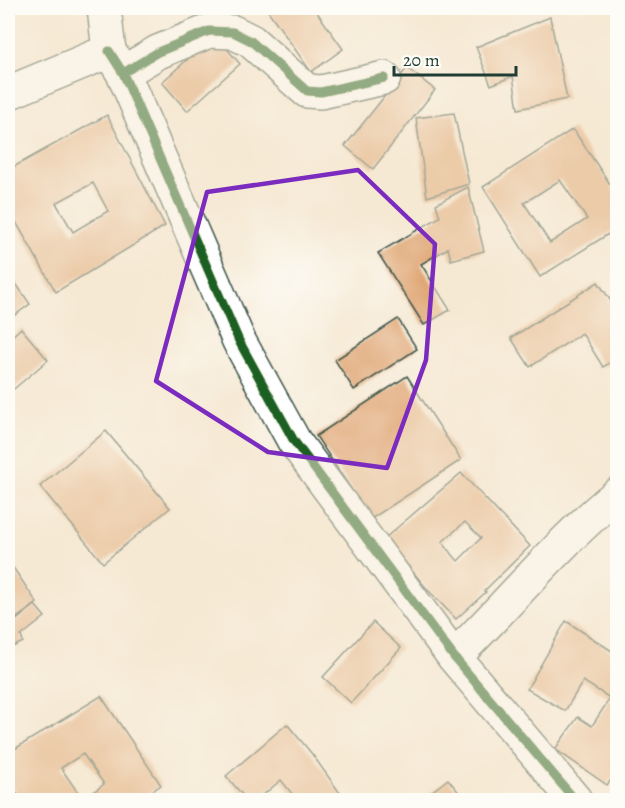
<svg xmlns="http://www.w3.org/2000/svg" width="625" height="808" font-family="Alegreya,serif">
	<rect width="100%" height="100%" fill="#fdfcf7"/>
	<filter id="ink" filterUnits="userSpaceOnUse"><feTurbulence type="fractalNoise" baseFrequency=".0167" numOctaves="2"/><feDisplacementMap in="SourceGraphic" scale="12" xChannelSelector="R" yChannelSelector="G"/><feConvolveMatrix kernelMatrix="1 2 1 2 8 2 1 2 1" color-interpolation-filters="sRGB"/></filter>
	<filter id="wash" filterUnits="userSpaceOnUse"><feTurbulence type="fractalNoise" baseFrequency=".008" numOctaves="4" result="noise"/><feDisplacementMap in="SourceGraphic" scale="24" xChannelSelector="R" yChannelSelector="G"/><feGaussianBlur stdDeviation="1.35" result="paint"/><feColorMatrix in="noise" values="0 0 0 0 0 0 0 0 0 0 0 0 0 0 0 0 0 1.4 0 .05"/><feComposite in="paint" operator="in"/></filter>
	<g filter="url(#wash)">
		<rect width="100%" height="100%" fill="#f6e9d4"/>
		<g id="blocks">
			<!-- building -->
			<g fill="#e0a776" fill-rule="evenodd">
				<path d="M198 8H247L204 24Z"/>
				<path d="M266 8H314L343 49 311 72Z"/>
				<path d="M550 17 567 99 518 109 513 76 491 85 476 47Z"/>
				<path d="M215 35 240 64 187 111 162 82Z"/>
				<path d="M407 68 435 90 373 169 345 146Z"/>
				<path d="M454 113 469 184 427 197 416 118Z"/>
				<path d="M107 115 165 226 56 292 8 208V170ZM93 183 108 211 73 232 56 203Z"/>
				<path d="M573 129 618 196V228L540 277 483 187ZM560 180 587 219 550 243 524 203Z"/>
				<path d="M468 187 484 251 451 260 448 248 421 264 450 310 424 325 378 253 440 217 436 204Z"/>
				<path d="M8 272 30 304 8 320Z"/>
				<path d="M598 282 617 310 618 358 603 367 582 333 530 367 511 338Z"/>
				<path d="M398 319 417 349 354 390 335 360Z"/>
				<path d="M21 328 48 360 8 394V340Z"/>
				<path d="M407 376 461 460 371 519 316 436Z"/>
				<path d="M106 431 170 508 103 563 40 486Z"/>
				<path d="M461 473 530 546 484 591 486 592 456 619 428 590 385 538ZM465 522 481 538 458 561 442 542Z"/>
				<path d="M8 560 37 603 14 620V622L35 605 45 617 21 636 23 642 8 649Z"/>
				<path d="M566 621 618 655V771L607 785 555 749 578 717 592 726 610 698 583 681 565 711 527 689Z"/>
				<path d="M373 622 401 648 351 703 323 677Z"/>
				<path d="M101 696 161 785 139 800H22L8 781V753ZM83 754 104 784 83 800 61 768Z"/>
				<path d="M287 724 312 754 345 800H297L281 780 257 800H247L226 776Z"/>
				<path d="M448 779 465 800H421Z"/>
			</g>
		</g>
	</g>
	<g filter="url(#ink)">
		<use href="#blocks" fill-opacity="0" stroke="#3f574c" stroke-width="1.5"/>
		<g fill="none" stroke-linecap="round" stroke-linejoin="round">
			<!-- street casing -->
			<g stroke="#3f574c" stroke-width="36">
				<g id="street">
					<path d="M109 51 123 73 239 341 294 441 454 657 575 800"/>
					<path d="M123 73 158 52 209 31 233 32 251 41 307 91 321 92 384 78"/>
					<path d="M8 93 109 51 104 8"/>
					<path d="M454 657C509 604 558 542 618 494"/>
				</g>
			</g>
			<!-- street -->
			<use href="#street" stroke="#fff" stroke-width="33"/>
			<!-- cycleway casing -->
			<g stroke="#fdfcf7" stroke-width="13">
				<g id="cycleway">
					<path d="M109 51 123 73 239 341 294 441 454 657 575 800"/>
					<path d="M123 73 158 52 209 31 233 32 251 41 307 91 321 92 384 78"/>
				</g>
			</g>
			<!-- cycleway -->
			<use href="#cycleway" stroke="#1b5e20" stroke-width="9"/>
		</g>
	</g>
	<!-- marked area -->
	<path d="M0 0H625V808H0ZM358 170 435 244 426 360 387 468 268 452 156 381 207 192Z" fill="#f6e9d4" fill-opacity=".55" fill-rule="evenodd"/>
	<path fill="none" stroke="#7b2cbf" stroke-width="4.5" stroke-linejoin="round" d="M358 170 435 244 426 360 387 468 268 452 156 381 207 192Z"/>
	<!-- margin -->
	<rect width="625" height="808" fill="none" stroke="#fdfcf7" stroke-width="30"/>
	<!-- scale -->
	<path d="M394 66v9h122v-9" fill="none" stroke="#1f3d34" stroke-width="3"/>
	<text x="403" y="66" font-size="18" fill="#1f3d34" stroke="#fdfcf7" stroke-width="4.5" paint-order="stroke">20 m</text>
</svg>
